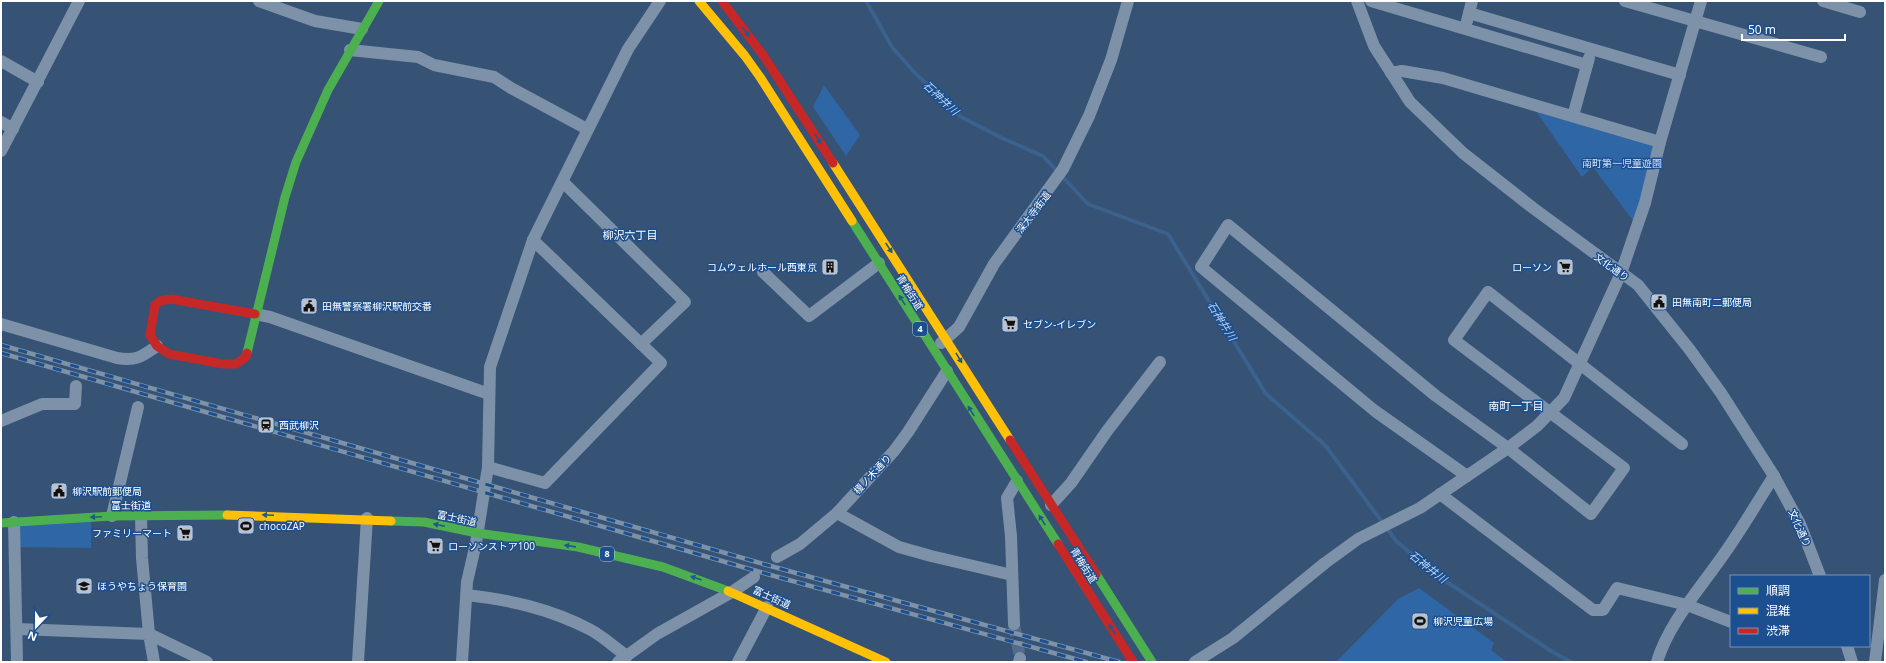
<svg xmlns="http://www.w3.org/2000/svg" width="1886" height="663" font-family="'Open Sans','Noto Sans JP',sans-serif">
	<rect width="100%" height="100%" fill="#365274"/>
	<!-- green -->
	<g fill="#2f66a5">
		<path d="M824 85 860 135 846 156 813 107Z"/>
		<path d="M1535 110 1653 146 1634 222 1593 167 1582 177Z"/>
		<path d="M91 520V548L15 547 14 525Z"/>
		<path d="M1419 588 1494 643 1491 650 1507 662H1336L1398 599Z"/>
	</g>
	<g fill="none" stroke-linecap="round" stroke-linejoin="round">
		<!-- stream -->
		<path stroke="#3b618d" stroke-width="4" d="M866 1 892 47 914 72 961 117 1004 139 1043 156 1088 204 1168 234 1266 394 1325 445 1397 542 1441 578 1551 651 1571 662"/>
		<!-- street-tunnel -->
		<path stroke="#546c89" stroke-width="12" stroke-dasharray="12 6" stroke-linecap="butt" d="M1014 624 1020 658"/>
		<!-- street -->
		<g stroke="#7d92a8" stroke-width="12">
			<path d="M259 1 315 21 362 29"/>
			<path d="M1357 1 1374 46 1410 102 1463 153 1533 208 1638 285 1690 350 1721 393 1774 476 1800 524 1820 576"/>
			<path d="M1371 1 1587 65"/>
			<path d="M1625 1 1821 57"/>
			<path d="M1823 1 1860 12"/>
			<path d="M1469 13 1680 75"/>
			<path d="M1467 21 1472 1"/>
			<path d="M350 50 418 57 434 65 494 77 511 88 587 129"/>
			<path d="M1 61 38 82"/>
			<path d="M1391 73 1402 71 1443 78 1660 142"/>
			<path d="M1573 116 1589 58"/>
			<path d="M1 122 13 129"/>
			<path d="M1 151 79 1"/>
			<path d="M563 182 685 302 641 344"/>
			<path d="M763 272 809 316 879 263"/>
			<path d="M255 314 270 317 489 394"/>
			<path d="M1 324 117 358C137 361 141 357 157 346"/>
			<path d="M941 343 959 327 994 264 1063 169 1089 116 1111 60 1128 1"/>
			<path d="M1 421 42 404H75L76 386"/>
			<path d="M488 467 545 483 661 363 533 240"/>
			<path d="M1467 476 1375 411 1201 267 1228 225 1436 396 1508 448 1591 514 1624 468 1454 340 1488 292 1682 444"/>
			<path d="M1440 494 1593 610H1603L1617 588 1687 605 1731 622"/>
			<path d="M1051 505 1071 483 1107 431 1160 362"/>
			<path d="M837 513 899 547 931 556 1012 575"/>
			<path d="M112 516 138 407"/>
			<path d="M141 516 142 558 149 634 207 662"/>
			<path d="M14 522 17 662"/>
			<path d="M777 557 800 544 837 513 894 451 908 432 947 371"/>
			<path d="M467 595C511 600 550 609 589 629 603 636 615 648 627 656"/>
			<path d="M1014 624 1011 536 1007 498 1017 481"/>
			<path d="M17 629 149 634 154 662"/>
			<path d="M1847 646 1852 662"/>
			<path d="M358 662 367 518"/>
			<path d="M462 662 467 582 476 543 488 467 490 367 533 240 628 49 660 1"/>
			<path d="M618 662 657 634 732 592 754 577"/>
			<path d="M738 662 767 607"/>
			<path d="M1019 662 1020 658"/>
			<path d="M1195 662 1233 638 1325 563 1358 539 1420 508 1508 448 1537 426 1564 398 1621 273 1645 203 1660 142 1701 1"/>
			<path d="M1657 662C1668 625 1697 592 1719 561 1739 534 1756 504 1774 476"/>
			<path d="M1875 662 1885 580"/>
		</g>
		<!-- fast -->
		<g stroke="#4caf50" stroke-width="9">
			<path d="M852 221 1058 544"/>
			<path d="M247 353 285 197 296 162 328 90 379 1"/>
			<path d="M391 521 424 522 477 533 578 547 663 567 728 591"/>
			<path d="M1 523 112 516 227 515"/>
			<path d="M1096 574 1152 662"/>
		</g>
		<!-- slow -->
		<g stroke="#ffc107" stroke-width="9">
			<path d="M699 1 745 56 760 77 852 221"/>
			<path d="M833 163 1010 440"/>
			<path d="M227 515 391 521"/>
			<path d="M728 591 886 662"/>
		</g>
		<!-- jam -->
		<g stroke="#c62828" stroke-width="9">
			<path d="M722 1 763 55 833 163"/>
			<path d="M247 353 246 357 236 364H223L169 354 157 346 150 335 155 305 160 301 171 299 255 314"/>
			<path d="M1010 440 1096 574"/>
			<path d="M1058 544 1133 662"/>
		</g>
		<!-- rail casing -->
		<g stroke="#7e92a7" stroke-width="4.5">
			<g id="rail">
				<path d="M1 345 767 565 1119 662"/>
				<path d="M1 353 760 572 1086 662"/>
			</g>
		</g>
		<!-- rail -->
		<use href="#rail" stroke="#1b4f8f" stroke-width="3" stroke-dasharray="9" stroke-linecap="butt"/>
	</g>
	<!-- one-way arrows -->
	<defs><path id="oneway-solid" d="M-6-.8H1V-3.2L6.5 0L1 3.2V.8H-6Z"/></defs>
	<g fill="#205989">
		<use href="#oneway-solid" transform="translate(746 32) rotate(54)"/>
		<use href="#oneway-solid" transform="translate(818 139) rotate(57)"/>
		<use href="#oneway-solid" transform="translate(889 248) rotate(57)"/>
		<use href="#oneway-solid" transform="translate(902 300) rotate(-122)"/>
		<use href="#oneway-solid" transform="translate(959 358) rotate(59)"/>
		<use href="#oneway-solid" transform="translate(971 411) rotate(-122)"/>
		<use href="#oneway-solid" transform="translate(268 515) rotate(-178)"/>
		<use href="#oneway-solid" transform="translate(96 517) rotate(177)"/>
		<use href="#oneway-solid" transform="translate(1042 520) rotate(-123)"/>
		<use href="#oneway-solid" transform="translate(439 525) rotate(-168)"/>
		<use href="#oneway-solid" transform="translate(570 546) rotate(-172)"/>
		<use href="#oneway-solid" transform="translate(696 578) rotate(-161)"/>
		<use href="#oneway-solid" transform="translate(1112 629) rotate(-123)"/>
	</g>
	<!-- icons -->
	<defs>
		<g id="building-square" transform="scale(0.9)"><rect x="-9" y="-9" width="18" height="18" rx="4" fill="#b9c2ce" stroke="#1b4f8f"/><path d="M-4-6H4V6H1V3H-1V6H-4ZM-2.5-4.3h1.7v1.8h-1.7ZM.8-4.3h1.7v1.8H.8ZM-2.5-1h1.7V.8h-1.7ZM.8-1h1.7V.8H.8Z" fill="#111"/></g>
		<g id="supermarket-square" transform="scale(0.9)"><rect x="-9" y="-9" width="18" height="18" rx="4" fill="#b9c2ce" stroke="#1b4f8f"/><path d="M-6-5.5h2.5l.6 2H6L4.5 2H-2.5L-4.4-4H-6ZM-1.5 3.2a1.3 1.3 0 1 0 .1 0ZM3 3.2a1.3 1.3 0 1 0 .1 0Z" fill="#111"/></g>
		<g id="civic-square" transform="scale(0.9)"><rect x="-9" y="-9" width="18" height="18" rx="4" fill="#b9c2ce" stroke="#1b4f8f"/><path d="M-.6-6.5H3V-4.5H.6V-3L4-1V1h2V6H-6V1h2V-1L-.6-3ZM-1.2 2.5V6h2.4V2.5Z" fill="#111"/></g>
		<g id="station-square" transform="scale(0.9)"><rect x="-9" y="-9" width="18" height="18" rx="4" fill="#b9c2ce" stroke="#1b4f8f"/><path d="M-3-6H3Q5-6 5-4V2Q5 4 3 4L4.5 6H3L1.5 4h-3L-3 6H-4.5L-3 4Q-5 4-5 2V-4Q-5-6-3-6ZM-3.5-4v3h7v-3ZM-3.5 1v1.5H-2V1ZM2 1v1.5H3.5V1Z" fill="#111"/></g>
		<g id="stadium-square" transform="scale(0.9)"><rect x="-9" y="-9" width="18" height="18" rx="4" fill="#b9c2ce" stroke="#1b4f8f"/><path d="M0-5a6.5 5 0 1 0 0 10a6.5 5 0 1 0 0-10ZM-3.5-1.8h7v3.6h-7Z" fill="#111"/></g>
		<g id="school-square" transform="scale(0.9)"><rect x="-9" y="-9" width="18" height="18" rx="4" fill="#b9c2ce" stroke="#1b4f8f"/><path d="M0-5L7-2L0 1L-7-2ZM-4 1L0 2.5L4 1V4Q0 6-4 4Z" fill="#111"/></g>
	</defs>
	<g fill-rule="evenodd">
		<use href="#building-square" x="830" y="267"/>
		<use href="#supermarket-square" x="1565" y="267"/>
		<use href="#civic-square" x="1659" y="302"/>
		<use href="#civic-square" x="309" y="306"/>
		<use href="#supermarket-square" x="1010" y="324"/>
		<use href="#station-square" x="266" y="425"/>
		<use href="#civic-square" x="59" y="491"/>
		<use href="#stadium-square" x="246" y="526"/>
		<use href="#supermarket-square" x="185" y="533"/>
		<use href="#supermarket-square" x="435" y="546"/>
		<use href="#school-square" x="84" y="586"/>
		<use href="#stadium-square" x="1420" y="621"/>
	</g>
	<g text-anchor="middle" stroke-width="3" stroke-linejoin="round" paint-order="stroke">
		<!-- shield labels -->
		<g fill="#1b4f8f" stroke="#bbcadd" stroke-width="1">
			<rect x="913" y="322" width="14" height="14" rx="3"/>
			<rect x="600" y="547" width="14" height="14" rx="3"/>
		</g>
		<g font-size="9" font-weight="bold" fill="#fff">
			<text x="920" y="332">4</text>
			<text x="607" y="557">8</text>
		</g>
		<!-- park labels -->
		<g font-size="10" fill="#cfe3fa" stroke="#1b4f8f">
			<text x="1622" y="167">南町第一児童遊園</text>
		</g>
		<!-- street labels -->
		<g font-size="10" fill="#fff" stroke="#1b4f8f">
			<text transform="translate(1033 212) rotate(-53)" y="4">深大寺街道</text>
			<text transform="translate(1612 267) rotate(36)" y="4">文化通り</text>
			<text transform="translate(910 292) rotate(58)" y="4">青梅街道</text>
			<text transform="translate(872 474) rotate(-47)" y="4">榎ノ木通り</text>
			<text x="131" y="509">富士街道</text>
			<text transform="translate(457 518) rotate(12)" y="4">富士街道</text>
			<text transform="translate(1800 528) rotate(66)" y="4">文化通り</text>
			<text transform="translate(1084 565) rotate(58)" y="4">青梅街道</text>
			<text transform="translate(772 597) rotate(24)" y="4">富士街道</text>
		</g>
		<!-- poi labels -->
		<g font-size="10" fill="#fff" stroke="#1b4f8f" text-anchor="start">
			<text x="817" y="271" text-anchor="end">コムウェルホール西東京</text>
			<text x="1552" y="271" text-anchor="end">ローソン</text>
			<text x="1672" y="306">田無南町二郵便局</text>
			<text x="322" y="310">田無警察署柳沢駅前交番</text>
			<text x="1023" y="328">セブン-イレブン</text>
			<text x="279" y="429">西武柳沢</text>
			<text x="72" y="495">柳沢駅前郵便局</text>
			<text x="259" y="530">chocoZAP</text>
			<text x="172" y="537" text-anchor="end">ファミリーマート</text>
			<text x="448" y="550">ローソンストア100</text>
			<text x="97" y="590">ほうやちょう保育園</text>
			<text x="1433" y="625">柳沢児童広場</text>
		</g>
		<!-- water labels -->
		<g font-size="11" font-style="italic" fill="#b5d3f5" stroke="#1b4f8f">
			<text transform="translate(941 98) rotate(43)" y="4">石神井川</text>
			<text transform="translate(1222 321) rotate(58)" y="4">石神井川</text>
			<text transform="translate(1428 567) rotate(38)" y="4">石神井川</text>
		</g>
		<!-- neighbourhood labels -->
		<g font-size="11" fill="#fff" stroke="#1b4f8f">
			<text x="630" y="239">柳沢六丁目</text>
			<text x="1516" y="410">南町一丁目</text>
		</g>
	</g>
	<!-- border -->
	<rect width="1886" height="663" fill="none" stroke="#ffffff" stroke-width="4"/>
	<!-- legend -->
	<rect x="1730" y="575" width="140" height="72" fill="#1b4f8f" stroke="#7695bc"/>
	<rect x="1738" y="588" width="20" height="6" fill="#4caf50" stroke="#7695bc"/>
	<text x="1766" y="595" font-size="12" fill="#ffffff">順調</text>
	<rect x="1738" y="608" width="20" height="6" fill="#ffc107" stroke="#7695bc"/>
	<text x="1766" y="615" font-size="12" fill="#ffffff">混雑</text>
	<rect x="1738" y="628" width="20" height="6" fill="#c62828" stroke="#7695bc"/>
	<text x="1766" y="635" font-size="12" fill="#ffffff">渋滞</text>
	<!-- north arrow -->
	<g transform="translate(36 627) rotate(202)" stroke="#1b4f8f" stroke-width="3" paint-order="stroke">
	<path d="M0-3L7 15L0 10L-7 15Z" fill="#ffffff"/>
	<text y="-6" font-size="11" font-weight="bold" text-anchor="middle" fill="#ffffff">N</text>
	</g>
	<!-- scale -->
	<path d="M1742 34v6h103v-6" fill="none" stroke="#ffffff" stroke-width="2"/>
	<text x="1748" y="34" font-size="12" fill="#ffffff" stroke="#1b4f8f" stroke-width="3" paint-order="stroke">50 m</text>
</svg>
